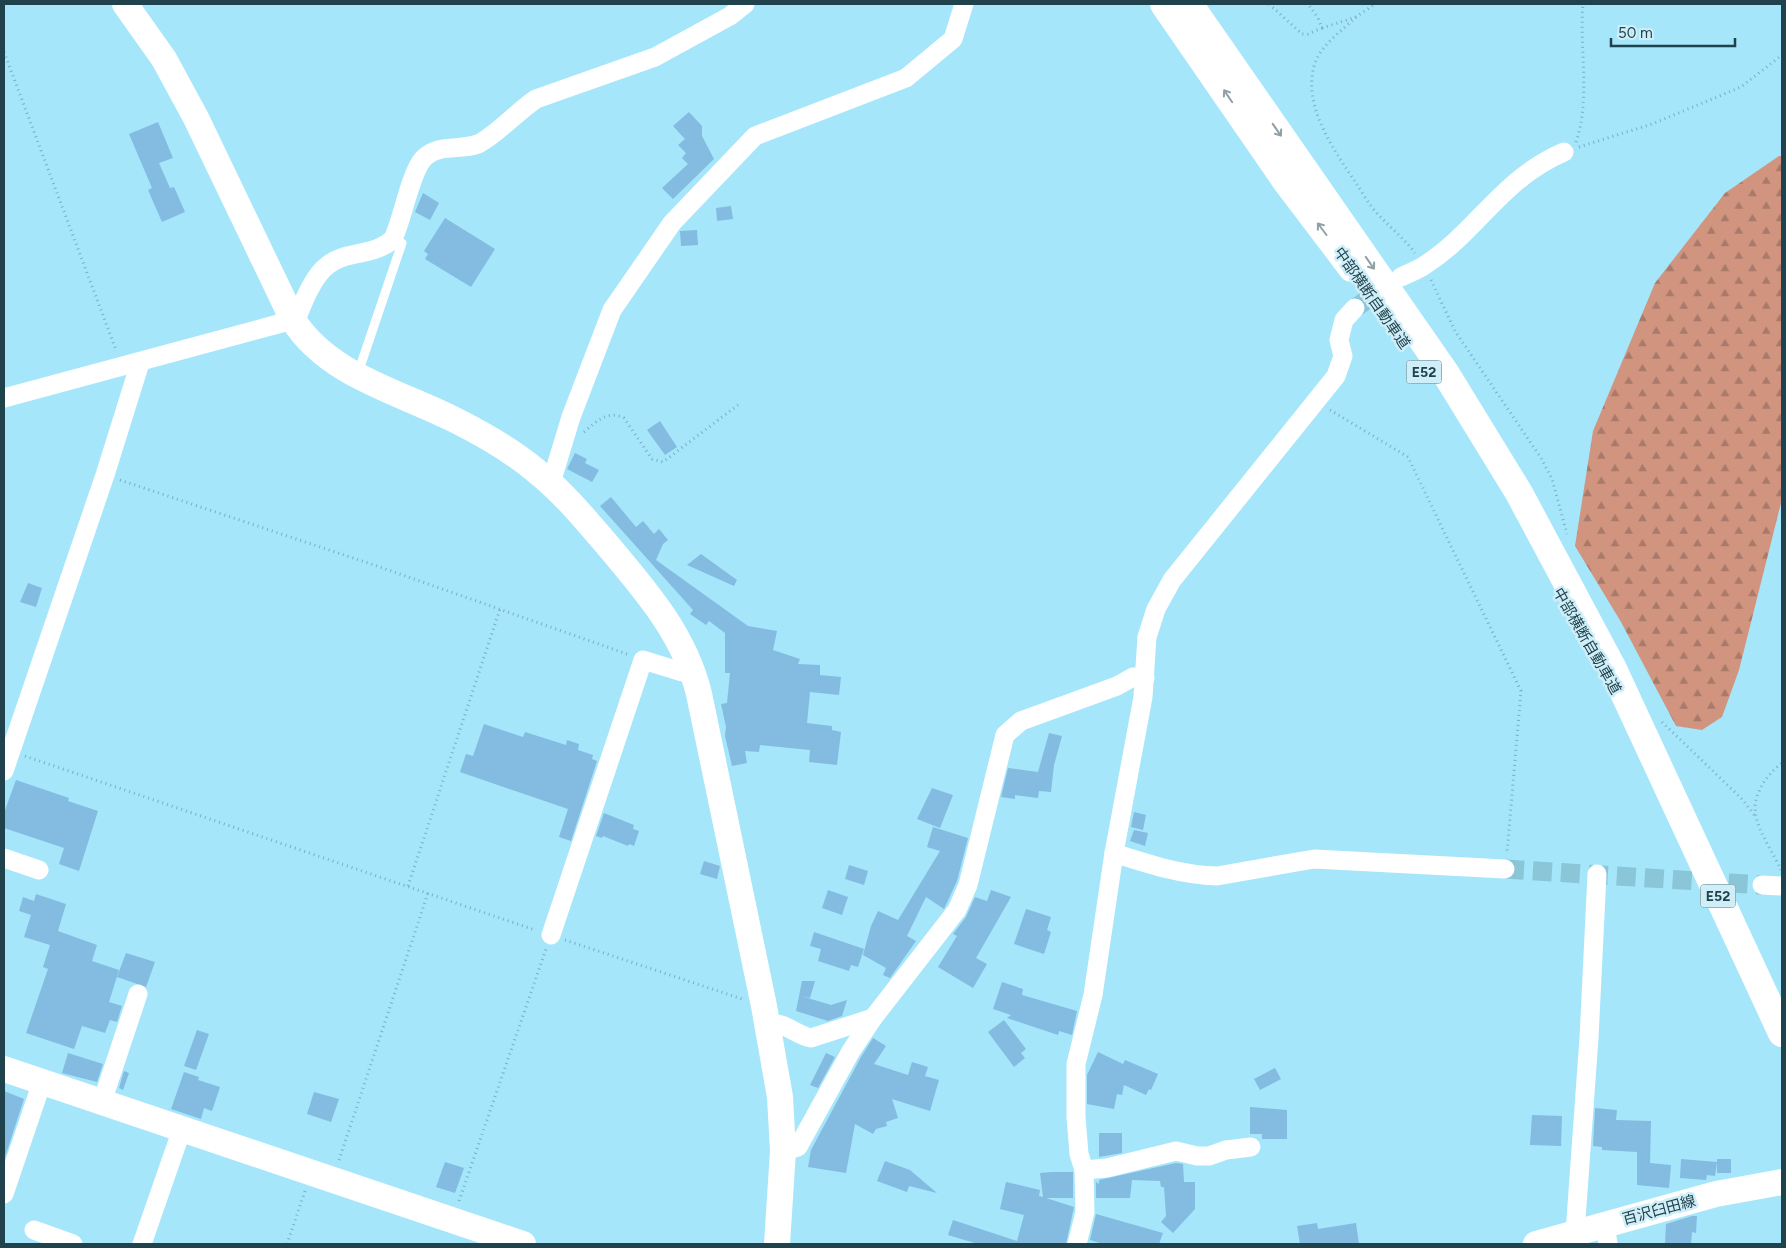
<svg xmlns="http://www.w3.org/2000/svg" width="1786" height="1248" font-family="Figtree,'Noto Sans JP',sans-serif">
	<defs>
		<pattern id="forest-firs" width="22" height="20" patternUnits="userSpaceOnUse" patternTransform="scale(1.25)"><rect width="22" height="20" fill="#d1947f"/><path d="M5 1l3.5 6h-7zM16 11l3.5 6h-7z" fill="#a97a6a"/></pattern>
	</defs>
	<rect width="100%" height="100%" fill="#a5e6fb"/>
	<!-- forest -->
	<path fill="url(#forest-firs)" d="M1779 156H1782V499L1739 670 1722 717 1702 730 1676 726 1621 622 1575 546 1593 431 1655 283 1725 193Z"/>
	<!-- building -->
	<g fill="#83bbe1">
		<path d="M689 112 702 126V136L714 159 673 199 662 188 688 164 682 158 686 153 678 145 685 139 673 126Z"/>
		<path d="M158 122 173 158 159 163 170 188 174 187 185 212 162 222 148 190 152 188 129 134Z"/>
		<path d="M423 193 439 203 430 220 415 212Z"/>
		<path d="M731 206 733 219 717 221 716 208Z"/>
		<path d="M445 218 495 249 471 287 425 259 428 254 424 251Z"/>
		<path d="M697 230 698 245 681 246 680 231Z"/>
		<path d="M660 421 677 447 665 455 647 430Z"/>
		<path d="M575 453 587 459 585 463 599 470 592 482 567 469Z"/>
		<path d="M611 497 636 527 643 521 654 534 659 529 668 540 663 544 656 560 748 626 777 631 773 650 800 659 798 664 820 665V675L841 677 839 695 810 692 807 723 832 726V730L841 732 837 765 809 762 810 750 760 745 759 752 745 751 747 763 732 766 725 736 726 727 721 704 727 703 730 673H725V633L709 621 706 625 690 614 693 610 600 506Z"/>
		<path d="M701 554 737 580 734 586 687 565Z"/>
		<path d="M28 583 42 588 36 607 20 602Z"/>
		<path d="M484 724 523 737 525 732 566 745 567 740 579 744 578 750 593 755 592 759 597 761 571 841 559 837 568 809 460 772 466 754 473 756Z"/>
		<path d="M1049 733 1062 736 1054 765 1051 792 1039 791 1038 798 1015 795V799L1001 797 1008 768 1038 772Z"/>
		<path d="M16 780 69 798 68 801 98 811 79 871 59 864 64 848 4 828V813Z"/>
		<path d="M932 788 953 795 940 828 917 819Z"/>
		<path d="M1134 812 1146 815 1143 830 1131 827Z"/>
		<path d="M604 813 634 825 633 829 639 831 634 846 629 844 628 846 603 836 602 838 596 836Z"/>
		<path d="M933 827 968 838 957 881 944 909 926 897 907 936 916 941 890 978 883 975 886 968 863 955 871 926 878 911 898 920 940 851 927 847Z"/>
		<path d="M1134 830 1148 833 1145 846 1130 841Z"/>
		<path d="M704 861 720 866 717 879 700 874Z"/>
		<path d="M849 865 868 871 864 885 845 879Z"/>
		<path d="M828 890 848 897 842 915 822 908Z"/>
		<path d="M991 890 1011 897 976 958 987 964 973 988 938 967 957 936 953 934 966 917 975 897 987 901Z"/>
		<path d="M36 894 66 904 58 931 97 945 92 961 119 970 109 1002 122 1006 117 1022 110 1020 105 1033 82 1026 74 1049 26 1033 48 969 43 967 50 945 24 937 31 915 19 911 23 897 34 901Z"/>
		<path d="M1026 909 1051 917 1047 930 1051 932 1044 954 1014 944Z"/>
		<path d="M814 932 864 949 858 967 851 965 849 971 818 961 821 949 810 946Z"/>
		<path d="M126 953 155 962 146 987 117 977Z"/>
		<path d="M802 981H815L810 998 801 996 831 1005 847 1000 842 1016 828 1021 796 1011Z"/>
		<path d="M1002 982 1023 989 1022 995 1077 1011 1072 1035 1059 1031 1058 1035 1007 1018 1011 1015 993 1009Z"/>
		<path d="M1004 1020 1026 1049 1021 1053 1025 1058 1014 1067 988 1032Z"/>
		<path d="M197 1030 209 1034 196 1070 184 1066Z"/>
		<path d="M873 1038 886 1046 874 1064 908 1075 912 1062 928 1067 925 1076 939 1080 930 1111 892 1099 898 1118 886 1122 887 1126 876 1129 873 1134 855 1124 846 1173 808 1167 811 1150 861 1057Z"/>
		<path d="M1098 1052 1123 1064 1125 1060 1158 1074 1151 1090 1149 1089 1146 1095 1124 1085 1122 1095 1117 1094 1114 1109 1087 1104V1075Z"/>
		<path d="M68 1053 103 1064 97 1082 62 1073Z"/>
		<path d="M826 1053 835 1057 818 1088 810 1085Z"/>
		<path d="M1275 1068 1281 1079 1260 1090 1254 1079Z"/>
		<path d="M124 1071 129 1073 123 1090 119 1088Z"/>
		<path d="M184 1072 199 1077 198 1080 220 1087 212 1111 204 1108 201 1119 171 1109Z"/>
		<path d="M4 1091 24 1099 4 1160Z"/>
		<path d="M314 1092 339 1099 331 1122 307 1114Z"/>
		<path d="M1250 1107 1287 1110V1139H1262V1134H1250Z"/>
		<path d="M1595 1108 1617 1110 1616 1120 1651 1121 1650 1163 1671 1165 1669 1188 1637 1185V1152L1602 1150V1147L1593 1146Z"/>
		<path d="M1532 1115 1562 1116 1561 1146 1530 1145Z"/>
		<path d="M1099 1133H1122V1153L1099 1157Z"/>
		<path d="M1681 1159 1717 1162 1715 1176 1707 1175 1706 1180 1680 1178Z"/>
		<rect x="1717" y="1159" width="14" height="14"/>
		<path d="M885 1161 910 1170 937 1193 909 1186 907 1192 877 1181Z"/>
		<path d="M445 1162 464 1168 455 1193 436 1187Z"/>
		<path d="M1176 1163 1183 1164 1184 1182H1195V1209L1173 1233 1161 1222 1166 1216 1164 1187H1161L1160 1181 1132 1180 1130 1198H1096V1182L1099 1184V1180Z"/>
		<path d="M1052 1172H1073V1198H1046L1074 1207 1066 1244H978L948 1235 953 1220 1017 1241 1024 1215 1000 1209 1006 1182 1040 1190 1039 1196 1043 1197 1040 1173Z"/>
		<path d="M1096 1214 1163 1233 1159 1244H1103L1090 1240Z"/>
		<path d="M1692 1216H1697L1696 1233 1692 1232 1691 1244H1665L1666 1224Z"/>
		<path d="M1317 1223 1318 1229 1356 1223 1359 1244H1300L1297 1226Z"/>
	</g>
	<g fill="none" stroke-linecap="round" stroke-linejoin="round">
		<!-- street-tunnel -->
		<g stroke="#8ac5d8" stroke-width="19" stroke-dasharray="19 9" stroke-linecap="butt">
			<path d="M1355 308 1395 281"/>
			<path d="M1505 869 1762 885"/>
		</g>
		<!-- path -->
		<g stroke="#79b0c1" stroke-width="3" stroke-dasharray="1 4" stroke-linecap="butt">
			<path d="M1269 4 1302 34H1308L1322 28 1318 18 1308 4"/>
			<path d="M1356 17C1343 30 1321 45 1315 63 1301 105 1334 150 1356 183 1362 192 1368 203 1375 211 1388 226 1403 237 1415 253"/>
			<path d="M1322 28 1356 17 1375 4"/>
			<path d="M4 52 116 350"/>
			<path d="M1576 142C1591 98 1579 49 1583 4"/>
			<path d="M1579 147 1652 124 1741 87 1782 55"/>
			<path d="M1431 280 1455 331 1541 458 1552 479 1567 534"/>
			<path d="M1330 410 1408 457 1521 691 1507 853"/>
			<path d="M584 432C597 421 607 410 624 418L652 459 663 462 738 405"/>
			<path d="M120 480 377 566 627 654"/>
			<path d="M1662 722 1743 800 1755 816"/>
			<path d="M25 756 535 930"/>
			<path d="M1781 870C1774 854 1759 833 1756 816 1751 796 1767 774 1782 763"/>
			<path d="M408 886 500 609"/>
			<path d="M565 940 742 999"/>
			<path d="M339 1160 428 893"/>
			<path d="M459 1201 546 949"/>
			<path d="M287 1244 305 1191"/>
		</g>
		<!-- lane -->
		<path stroke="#fff" stroke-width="9" d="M358 373 402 243 393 239"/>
		<!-- street -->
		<g stroke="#fff" stroke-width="19">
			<path d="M1401 277C1409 273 1418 270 1425 265 1478 231 1501 179 1564 152"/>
			<path d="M4 398 293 320 298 315C304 300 314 275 328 265 346 250 374 257 393 239 403 218 410 174 423 159 438 143 459 151 478 144 494 137 518 111 536 99L655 57 730 16 745 4"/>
			<path d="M548 481 554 473 571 417 612 310 672 223 755 136 906 78 953 39 964 4"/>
			<path d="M4 771 105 475 140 363"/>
			<path d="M1114 853C1148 864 1181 875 1217 876L1314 859 1505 869"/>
			<path d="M4 858 39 870"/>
			<path d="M1762 885 1782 886"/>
			<path d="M551 935 643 660 682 672 693 671"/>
			<path d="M767 1024C785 1021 795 1035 811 1038L873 1018"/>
			<path d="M102 1102 138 994"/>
			<path d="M783 1151 798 1147 851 1051 873 1018 957 910 968 885 1005 735 1021 721 1117 686 1133 677 1145 678"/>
			<path d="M1084 1170 1107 1168 1176 1151 1197 1156H1209L1226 1150 1251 1147"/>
			<path d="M4 1194 42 1082"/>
			<path d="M1605 1225 1608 1244"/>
			<path d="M34 1230 73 1244"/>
			<path d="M1575 1233 1589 1038 1597 874"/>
			<path d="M142 1244 182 1129"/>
			<path d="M1077 1244 1085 1212 1084 1170 1079 1154 1076 1117V1064L1093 995 1114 853 1143 697 1147 637 1156 609 1172 580 1336 376 1343 356 1339 340 1344 320 1355 308"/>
		</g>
		<!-- secondary -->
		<g stroke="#fff" stroke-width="26">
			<path d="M125 4 164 59 196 118 293 320C329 376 398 391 455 420 483 434 511 450 535 470 563 492 586 520 609 547 647 592 685 636 699 694L764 1006 780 1097 783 1151 777 1244"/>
			<path d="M4 1069 523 1244"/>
			<path d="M1536 1244 1716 1194 1782 1182"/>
		</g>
		<!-- highway -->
		<g stroke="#fff" stroke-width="28">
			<path d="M1164 4 1286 181 1352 268"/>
			<path d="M1189 4 1446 374 1519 493 1612 667 1782 1033"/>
		</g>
	</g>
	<!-- one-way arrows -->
	<defs><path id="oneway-shaft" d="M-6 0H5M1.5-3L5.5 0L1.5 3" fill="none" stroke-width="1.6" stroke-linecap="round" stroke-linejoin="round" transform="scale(1.25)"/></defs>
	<g stroke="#8fa0a6">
		<use href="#oneway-shaft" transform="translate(1228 96) rotate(-124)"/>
		<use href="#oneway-shaft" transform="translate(1277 130) rotate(55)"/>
		<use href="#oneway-shaft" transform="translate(1322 229) rotate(-127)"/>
		<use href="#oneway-shaft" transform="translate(1370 263) rotate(55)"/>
	</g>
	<g text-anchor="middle" stroke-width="5" stroke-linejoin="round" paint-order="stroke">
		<!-- shield labels -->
		<g fill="#cfeef8" stroke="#547680" stroke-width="1">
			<rect x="1406.5" y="360.5" width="35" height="23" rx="4"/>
			<rect x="1700.5" y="884.5" width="35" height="23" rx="4"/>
		</g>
		<g font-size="14" font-weight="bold" fill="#1f424c">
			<text x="1424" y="377">E52</text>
			<text x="1718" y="901">E52</text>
		</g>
		<!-- street labels -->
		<g font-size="15" fill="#1f424c" stroke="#cfeef8">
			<text transform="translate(1372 298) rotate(55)" y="5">中部横断自動車道</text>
			<text transform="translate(1587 641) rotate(60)" y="5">中部横断自動車道</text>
			<text transform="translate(1659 1210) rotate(-15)" y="5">百沢臼田線</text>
		</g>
	</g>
	<!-- border -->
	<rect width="1786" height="1248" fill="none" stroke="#1f424c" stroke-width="10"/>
	<!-- scale -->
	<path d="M1611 38v8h124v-8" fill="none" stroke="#1f424c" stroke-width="2.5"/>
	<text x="1618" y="38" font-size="15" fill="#1f424c" stroke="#cfeef8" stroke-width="4" paint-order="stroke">50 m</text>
</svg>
